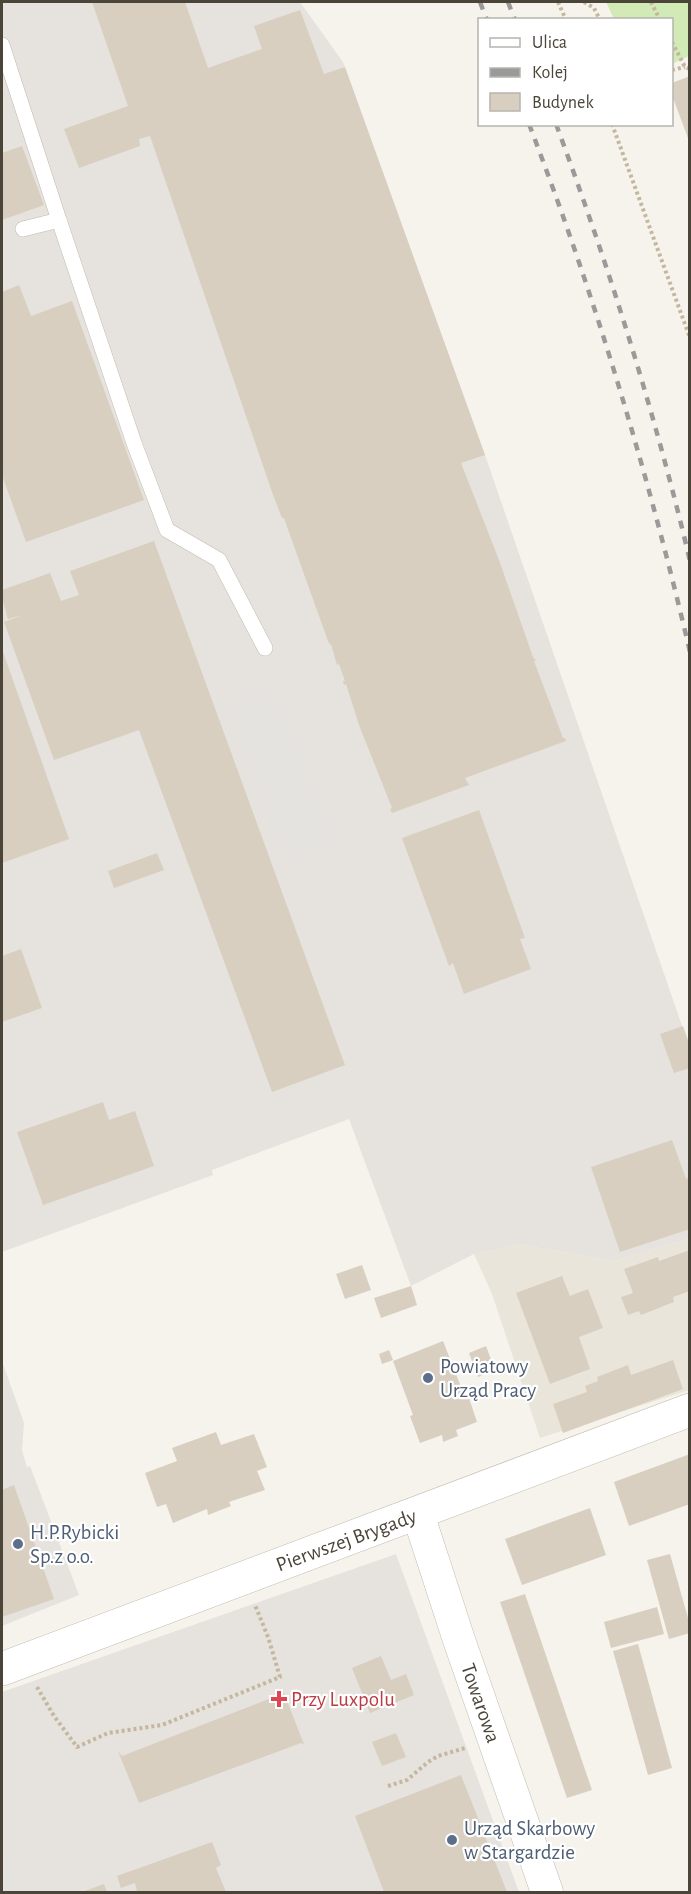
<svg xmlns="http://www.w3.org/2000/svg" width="691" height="1894" font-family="'Alegreya Sans',sans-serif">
<rect width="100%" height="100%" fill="#f6f3ec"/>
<path fill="#eae5da" d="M689,1238v152l-149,48 -48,-144 -18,-40 43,-10 98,17z"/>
<g fill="#e6e2dd">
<path d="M2,2h298l43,60 142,393 204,591v192l-74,23 -98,-17 -43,10 -63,32 -62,-167 -137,51 1,5 -211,77z"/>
<path d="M2,1361l22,62 -2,27 5,17 3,-1 49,129 -77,31z"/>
<path d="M396,1554l123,338h-517v-200z"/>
</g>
<path fill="#d2eab5" d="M606,2h83v54l-17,8v-44l-58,-1z"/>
<g fill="#e5e3e0">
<path d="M274,689l63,156 -51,17 -61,-157z"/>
<path d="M2,1845h2l19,47h-21z"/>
</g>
<g fill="#d8cfc1">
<path d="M92,2h93l23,66 54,-19 -8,-23 46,-16 24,64 21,-7 140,388 -24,8 38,97 34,97 3,3 -2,1 29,77h2l1,3 -101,37 4,7 -77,28 -2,-4 2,-1 -33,-83 -13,-41 -2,1 -1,-4h2l-6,-17 -2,1 -6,-21 -1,1 -2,-4 -42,-117 -2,-6h-2l-10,-26 -122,-356 -11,3 1,7 -61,22 -15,-39 64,-23z"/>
<path d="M690,76v65h-1l-17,-46v-12z"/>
<path d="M22,146l22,59 -42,15v-67z"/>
<path d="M19,285l12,31 41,-15 72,199 -118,42 -24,-67v-183z"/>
<path d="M154,541l191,524 -73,27 -133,-362 -85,30 -50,-138 19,-7 -15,4 -6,-21v-8l48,-17 11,28 18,-6 -9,-24z"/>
<path d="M2,649l67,190 -67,24z"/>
<path d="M479,810l46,128 -5,1 11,30 -67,25 -11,-31 -4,3 -47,-128z"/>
<path d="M157,853l7,17 -50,18 -6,-17z"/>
<path d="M21,949l21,59 -40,14v-66z"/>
<path d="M683,1026l7,20v22l-16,5 -14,-39z"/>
<path d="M103,1102l6,18 26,-9 19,55 -111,39 -26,-73z"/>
<path d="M672,1140l14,39 4,-2v52l-70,23 -29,-85z"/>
<path d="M690,1250v41l-17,6 1,5 -33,13 -2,-4 -11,4 -7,-18 12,-4 -9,-24 34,-12 1,4z"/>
<path d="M362,1265l9,25 -26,9 -9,-25z"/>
<path d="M562,1276l8,20 18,-7 15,39 -24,9 11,32 -40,15 -34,-91z"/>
<path d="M411,1286l6,19 -36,13 -7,-20z"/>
<path d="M443,1341l22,56 3,-2 9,27 -21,8 2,6 -15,6 -1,-7 -22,8 -10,-27 3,-1 -20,-54z"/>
<path d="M486,1346l9,24 -17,7 -9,-24z"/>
<path d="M389,1350l4,10 -11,4 -3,-10z"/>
<path d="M673,1360l10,29 -120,44 -10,-29 34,-12 -2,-6 13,-5 -1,-4 31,-12 3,10z"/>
<path d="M216,1432l5,13 33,-11 13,33 -10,4 8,19 -36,12 2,4 -23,9 -1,-6 -34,14 -7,-19 -9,3 -12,-34 32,-12 -5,-13z"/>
<path d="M690,1454v50l-61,22 -15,-44z"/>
<path d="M14,1485l40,114 -52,18v-127z"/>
<path d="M590,1508l16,47 -84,30 -17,-46z"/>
<path d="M670,1554l20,71v8l-21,6 -22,-79z"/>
<path d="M525,1594l67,196 -25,8 -67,-196z"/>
<path d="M657,1607l7,27 -53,14 -7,-26z"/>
<path d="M638,1644l34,124 -24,7 -35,-124z"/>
<path d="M381,1656l10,24 15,-6 8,21 -44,18 -18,-45z"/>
<path d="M283,1691l21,53 -3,-1 -162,60 -21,-52 4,5 160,-62z"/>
<path d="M396,1733l10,24 -24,9 -10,-24z"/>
<path d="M461,1775l46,117h-123l-29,-76z"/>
<path d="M212,1842l9,23 -5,3 10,24h-89l-2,-9 -14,5 -4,-12z"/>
<path d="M104,1884l3,8h-25z"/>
</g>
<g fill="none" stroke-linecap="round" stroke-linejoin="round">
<defs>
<g id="service">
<path d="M2,45l57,175"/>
<path d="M23,229l36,-9 75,223 33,87 52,30 46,88"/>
</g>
<path id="minor" d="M418,1514l41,126 88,252"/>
<path id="tertiary" d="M2,1669l688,-259"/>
</defs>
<use href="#service" stroke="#c2bbae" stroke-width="16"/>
<use href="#minor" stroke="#c2bbae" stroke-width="33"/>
<use href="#tertiary" stroke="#c2bbae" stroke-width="34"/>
<g stroke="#c4b79f" stroke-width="4" stroke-dasharray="3 3" stroke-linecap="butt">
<path d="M558,2l8,18"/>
<path d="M584,2l10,6 6,12"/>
<path d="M651,2l9,18"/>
<path d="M672,42l13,25 5,2"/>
<path d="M672,70l13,-3"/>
<path d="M612,124l78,214"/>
<path d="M37,1687l17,29 23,31 31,-14 54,-8 118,-48 -12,-40 -13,-32"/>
<path d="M388,1786l19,-6 21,-18 10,-6 27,-8"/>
</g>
<use href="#service" stroke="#fff" stroke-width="15"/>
<use href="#minor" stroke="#fff" stroke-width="32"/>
<use href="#tertiary" stroke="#fff" stroke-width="33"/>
<g stroke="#9a9a9a" stroke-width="4.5" stroke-dasharray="8 8" stroke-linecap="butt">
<path d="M480,2l7,18"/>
<path d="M508,2l7,18"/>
<path d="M529,124c66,172 119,349 161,528"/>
<path d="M556,124c53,143 99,289 134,437"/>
</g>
</g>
<g fill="#5c6f8a" stroke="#fff" stroke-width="2">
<circle cx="428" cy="1378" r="6"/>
<circle cx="18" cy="1544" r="6"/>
<circle cx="452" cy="1840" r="6"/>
</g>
<path fill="#e0444e" stroke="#fff" stroke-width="2" d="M276 1690h6v6h6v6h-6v6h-6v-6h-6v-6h6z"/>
<g text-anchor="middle" stroke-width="4.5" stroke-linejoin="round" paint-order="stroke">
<g font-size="21" fill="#4e5e75" stroke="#fff" text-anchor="start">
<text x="440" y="1373">Powiatowy<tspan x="440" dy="24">Urząd Pracy</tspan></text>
<text x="30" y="1539">H.P.Rybicki<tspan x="30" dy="24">Sp.z o.o.</tspan></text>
<text x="464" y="1835">Urząd Skarbowy<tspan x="464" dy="24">w Stargardzie</tspan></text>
</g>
<g font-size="21" fill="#4b4439" stroke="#fff">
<text transform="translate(346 1540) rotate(-20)" y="7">Pierwszej Brygady</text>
<text transform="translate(481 1703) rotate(71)" y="7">Towarowa</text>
</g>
<g font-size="21" fill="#be3a42" stroke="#fff" text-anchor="start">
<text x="291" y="1706">Przy Luxpolu</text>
</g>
</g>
<rect width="691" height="1894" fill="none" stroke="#4b4439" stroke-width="6"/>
<rect x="478" y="18" width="195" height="108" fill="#ffffff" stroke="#b7b4b0" stroke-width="1.5"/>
<rect x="490" y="38" width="30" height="9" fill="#ffffff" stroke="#b7b4b0" stroke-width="1.5"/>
<text x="532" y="48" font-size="18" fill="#4b4439">Ulica</text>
<rect x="490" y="68" width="30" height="9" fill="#9a9a9a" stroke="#b7b4b0" stroke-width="1.5"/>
<text x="532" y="78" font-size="18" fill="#4b4439">Kolej</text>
<rect x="490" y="93" width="30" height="18" fill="#d8cfc1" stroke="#b7b4b0" stroke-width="1.5"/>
<text x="532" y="108" font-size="18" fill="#4b4439">Budynek</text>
</svg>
